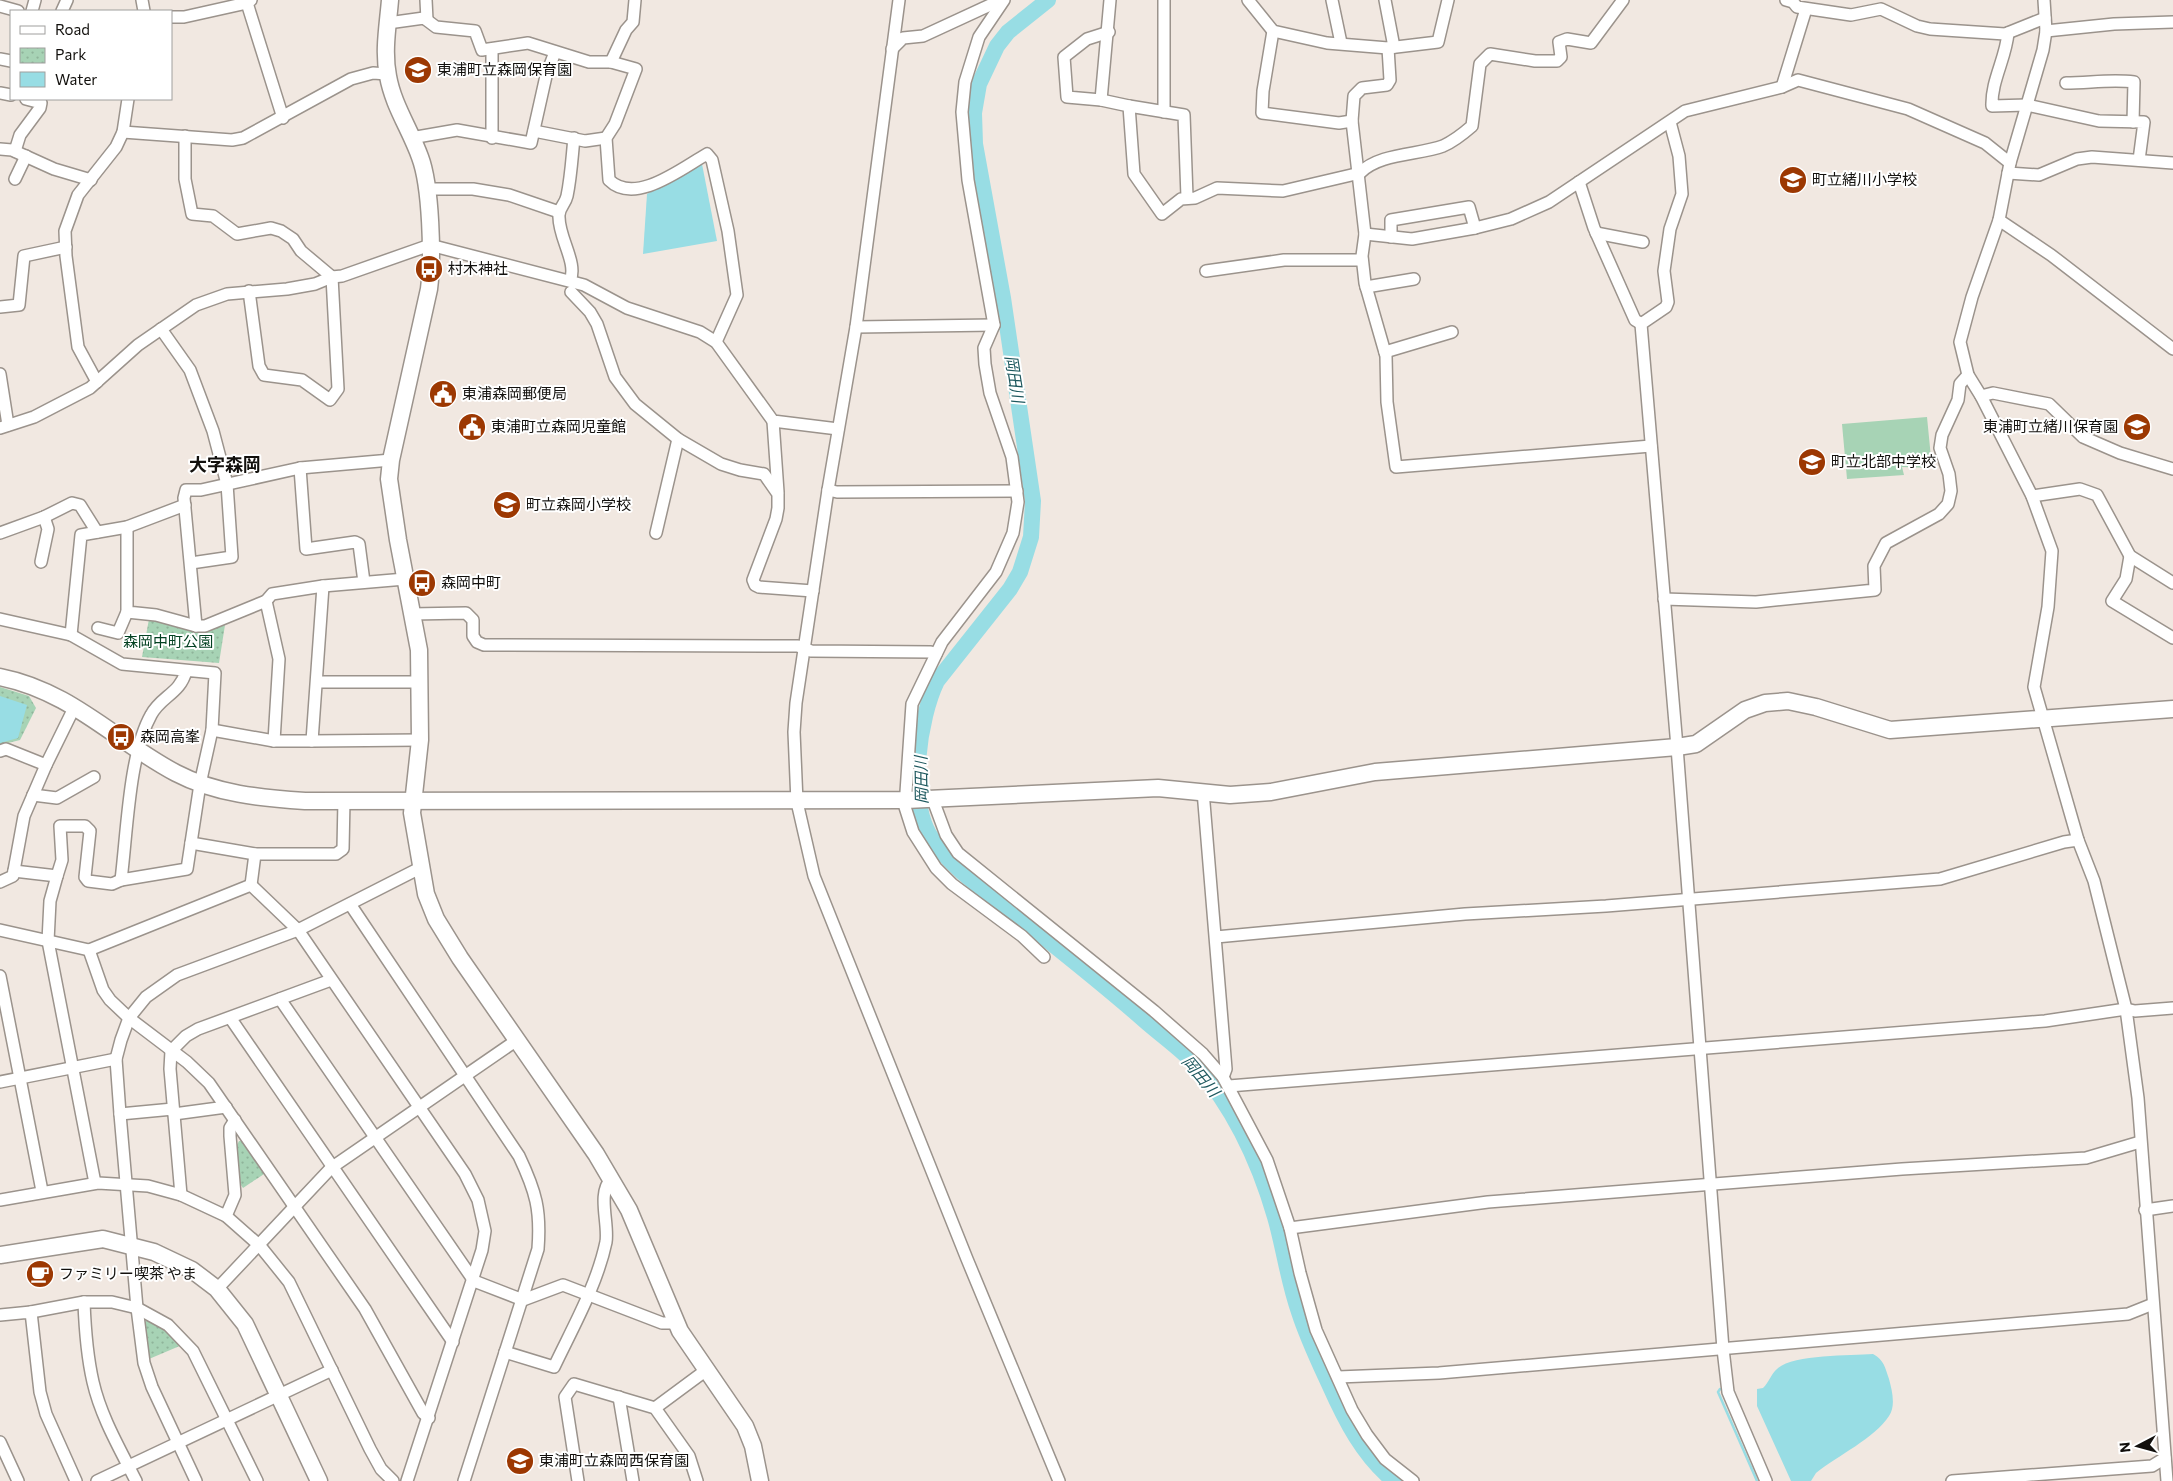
<svg xmlns="http://www.w3.org/2000/svg" width="2173" height="1481" font-family="Commissioner,'Noto Sans JP',sans-serif">
<defs>
<pattern id="park-dots" width="8" height="8" patternUnits="userSpaceOnUse" patternTransform="scale(1.25)"><rect width="8" height="8" fill="#a7d3b5"/><path d="M2 2h.1M6 6h.1" fill="none" stroke="#8fb49a" stroke-width="1.8" stroke-linecap="round"/></pattern>
</defs>
<rect width="100%" height="100%" fill="#f1e8e1"/>
<path fill="#a7d3b5" d="M1927,417l5,51 -30,-1 2,8 -57,4 -5,-55z"/>
<g fill="url(#park-dots)">
<path d="M149,619l53,13 23,-7 -6,38 -77,-6z"/>
<path d="M0,687l29,9 7,12 -16,32 -20,5z"/>
<path d="M239,1141h5l20,28v5l-21,14c-8,-10 -11,-36 -4,-47z"/>
<path d="M149,1320l15,7 18,18 -33,14 -5,-37z"/>
</g>
<g fill="#98dde4">
<path d="M702,164l15,77 -74,13 4,-60z"/>
<path d="M0,696l27,9 -9,33 -18,5z"/>
<path d="M1873,1354c11,6 12,13 16,25 3,11 7,27 0,37 -14,22 -52,40 -73,57l-5,8h-20l-34,-75v-17l6,-1c6,-6 8,-14 14,-19 15,-15 73,-13 96,-15z"/>
</g>
<g fill="none" stroke-linecap="round" stroke-linejoin="round">
<path stroke="#98dde4" stroke-width="2.5" d="M1720,1389l-2,3 39,89"/>
<path stroke="#98dde4" stroke-width="16" d="M1048,0l-40,32 -11,14 -18,38 -5,29 1,31 28,154 30,203 -2,36 -11,35 -10,17 -73,92c-18,37 -29,116 -8,153 19,32 53,54 82,77 45,36 90,71 133,109 17,15 37,29 52,45 38,43 63,97 79,152 9,31 13,64 24,95 8,25 19,48 30,72 16,36 34,72 65,97"/>
<defs>
<g id="street">
<path d="M142,0l2,11"/>
<path d="M426,0l1,20"/>
<path d="M899,0l-43,327 -28,163 -32,213 -2,29 3,70 17,74 153,383 92,222"/>
<path d="M1004,0l-25,37 -14,45 -3,30 6,68 26,145 -10,23 1,16 5,29 22,64 6,45 -5,31 -17,39 -54,70 -30,62 -7,103 8,25 23,36 16,16 70,52 22,21"/>
<path d="M1248,0l25,31 54,12 61,5 50,-6 10,-42"/>
<path d="M1332,0l9,43"/>
<path d="M1385,0l9,47"/>
<path d="M1786,0l7,2 4,5 54,8 30,-6 36,17 13,3 75,5 40,-16"/>
<path d="M2044,0l2,31 -3,19 -33,113 -11,57 -27,77 -12,45 8,33 13,21 51,100 20,55 -4,56 -14,80 44,153 16,41 32,128 12,89 29,383"/>
<path d="M247,3l36,115"/>
<path d="M0,6l18,5"/>
<path d="M32,11l3,-11"/>
<path d="M62,11l5,-11"/>
<path d="M171,17h13l63,-14 4,-3"/>
<path d="M388,23l36,-5 12,9 39,4 7,19 46,-7 61,19h22l25,7 -21,55 -9,14 3,42c26,26 73,-12 98,-26l5,6 16,71 9,64 -21,47"/>
<path d="M1273,31l-10,60 -1,22 77,10 13,-2"/>
<path d="M2046,31l68,-7 59,-2"/>
<path d="M1109,32l-22,7 -23,18 3,40 34,3 28,6 5,68 28,40 19,-15 14,-1 22,-10 66,3 77,-18c19,-20 59,-18 83,-27 11,-5 21,-13 29,-20l8,-62 10,-10 45,7h22l4,-4 -2,-15 8,-3 24,4 32,-43"/>
<path d="M2008,33c-2,25 -17,48 -16,73l35,-1 72,16 45,1 -5,38"/>
<path d="M1388,48l2,32 -3,5 -25,3 -8,8 -2,25 13,113 -3,22 3,27 21,73 1,46 9,65 255,-21"/>
<path d="M492,49v89"/>
<path d="M892,49l11,-11 20,-2 78,-36"/>
<path d="M0,59l11,2"/>
<path d="M611,62l15,-32 7,-8 2,-22"/>
<path d="M2066,83c23,0 45,-4 68,-1l-1,40"/>
<path d="M1782,87l24,-78"/>
<path d="M0,93l11,2"/>
<path d="M1101,100l9,-100"/>
<path d="M1129,106l55,9 3,82"/>
<path d="M1164,112v-112"/>
<path d="M1670,122l9,34 3,38 -12,35 -6,42 4,31 -2,5 -25,17 36,423 46,602 5,43 38,89"/>
<path d="M534,131l51,10 21,-3"/>
<path d="M123,132l109,8 11,-2 108,-59 22,-6 14,1"/>
<path d="M185,136v43l7,35 21,2 24,18 34,-6 10,3 12,8 8,12 31,26 6,112 -8,11 -28,-20 -38,-5 -5,-9 -10,-75"/>
<path d="M411,138l46,-8 74,13 15,-67 9,-24"/>
<path d="M0,149l12,1 42,19 37,11"/>
<path d="M15,151l5,-16 20,-27 1,-5 -15,-4"/>
<path d="M2008,173l31,2 38,-16 15,-2 81,6"/>
<path d="M15,179l11,-23"/>
<path d="M1579,182l15,46 41,92 5,3"/>
<path d="M427,189h46l36,6 50,17"/>
<path d="M1999,220l52,35 122,94"/>
<path d="M1596,233l47,9"/>
<path d="M1365,234l47,5 63,-11 36,-9 38,-17 136,-91 97,-24 16,-7 110,29 77,34 25,20"/>
<path d="M1391,237v-17l78,-13 6,21"/>
<path d="M1206,271l78,-11h78"/>
<path d="M570,281c8,-18 -11,-42 -11,-64 -1,-9 6,-12 8,-21 4,-19 5,-39 7,-58"/>
<path d="M1366,287l48,-8"/>
<path d="M571,292l19,20 7,12 18,53 20,27 43,35 43,25 19,6 24,4 14,20v14l-2,11 -23,61 2,5 4,2 54,4"/>
<path d="M0,307l19,-2 5,-49 42,-9"/>
<path d="M856,327l138,-2"/>
<path d="M161,329l29,41 23,61 14,53 5,73 -41,6"/>
<path d="M1385,352l67,-20"/>
<path d="M0,374l8,51"/>
<path d="M97,382l-19,-35 -12,-91 -1,-25 13,-36 38,-48 7,-15 5,-33"/>
<path d="M1981,396l12,-3 56,11 34,33 37,16 53,16"/>
<path d="M773,421l5,71"/>
<path d="M0,428l34,-11 56,-29 48,-43 58,-40 31,-11 60,-5 28,-5 17,-7 10,-1 88,-31 154,40 43,23 73,24 16,10 57,79 65,8"/>
<path d="M300,468l6,81 49,-7 4,2 5,38"/>
<path d="M828,490l9,2 180,-1"/>
<path d="M2032,496l48,-7 17,6 33,61 43,27"/>
<path d="M127,527v85l29,3 40,11h9l61,-25 6,-7 51,-8 82,-7"/>
<path d="M0,533l44,-16 28,-14 8,2 17,27"/>
<path d="M656,533l22,-94"/>
<path d="M2130,556l-4,23 -14,22 61,37"/>
<path d="M41,562l7,-33 -4,-12"/>
<path d="M1664,599l92,3 119,-12 -1,-24 12,-23 53,-29 9,-10 3,-13 -2,-17 -9,-26 2,-13 16,-35 2,-16 8,-9"/>
<path d="M266,601l13,58 -5,82"/>
<path d="M412,614l54,-1 7,7v16l4,6 7,3 314,1 13,5 120,1 5,2"/>
<path d="M0,619l71,16 51,29 93,9 -3,57 -12,54 -13,85 -66,11c6,-47 8,-126 30,-165 10,-19 29,-21 35,-44"/>
<path d="M196,626l-12,-128 2,-8h15l99,-22 91,-8"/>
<path d="M98,628l20,5 9,-21"/>
<path d="M71,635l10,-100 46,-8 58,-22"/>
<path d="M317,682h104"/>
<path d="M212,730l62,11h38l11,-155"/>
<path d="M312,741l108,-1"/>
<path d="M0,751l6,-2 40,16 29,-59"/>
<path d="M1203,791l23,278 -3,8"/>
<path d="M33,795l24,3 37,-21"/>
<path d="M933,800l13,35 12,18 196,158 49,43 20,23 44,83 23,68 10,45 16,57 36,80 15,25 18,24 28,22"/>
<path d="M191,843l64,11h81l7,-5 1,-49"/>
<path d="M14,871l43,5 5,-16 -2,-34h25l5,5 -5,46 3,4 24,3 9,-4"/>
<path d="M57,876l-7,25 -2,40 47,242"/>
<path d="M0,882l13,-6 11,-60 22,-51"/>
<path d="M251,885l47,45 167,244 13,26 7,31 -3,19 -75,231"/>
<path d="M251,885l4,-31"/>
<path d="M350,904l169,252c17,36 22,54 19,93l-74,232"/>
<path d="M0,930l89,20 162,-65"/>
<path d="M1216,937l249,-23 141,-8 334,-27 124,-37 14,-2"/>
<path d="M89,950l14,40 7,10 19,18 58,44 22,21 156,226 58,104 6,5"/>
<path d="M0,976l42,215"/>
<path d="M280,999l194,282 49,19 40,-15 99,38h13"/>
<path d="M231,1019l222,323"/>
<path d="M0,1082l116,-23"/>
<path d="M1229,1086l816,-65 81,-12 9,2 38,-3"/>
<path d="M120,1114l53,-5"/>
<path d="M174,1114l52,-7"/>
<path d="M181,1195l45,21 34,30 29,36 81,167 11,20 12,12"/>
<path d="M0,1200l98,-17 50,3 33,9 -11,-126 1,-18 15,-15 12,-7 133,-49"/>
<path d="M2145,1210l28,-4"/>
<path d="M226,1216l9,-21 -5,-59v-8l5,-8"/>
<path d="M1290,1228l198,-26 414,-33 184,-11 54,-16"/>
<path d="M217,1289l114,-121 186,-128"/>
<path d="M84,1302c1,27 3,54 9,80 8,35 27,67 43,99"/>
<path d="M31,1312l53,-10h28l25,6 31,17 25,26 64,130"/>
<path d="M0,1315l31,-3 9,80 6,22 30,67"/>
<path d="M505,1352l49,15c19,-40 43,-82 52,-125 3,-19 -9,-48 5,-63"/>
<path d="M1338,1377l101,-4 689,-59 25,-10"/>
<path d="M619,1397l14,84"/>
<path d="M655,1408l50,-37"/>
<path d="M0,1442l18,39"/>
<path d="M97,1481l235,-111"/>
<path d="M196,1481l-44,-94 -8,-24 -7,-55 -17,-194 -4,-55 5,-19 8,-22 17,-21 31,-22 121,-45 122,-62"/>
<path d="M578,1481l-13,-84 9,-13 81,24 34,48 8,25"/>
<path d="M1952,1481l200,-15 13,-8"/>
</g>
<g id="secondary">
<path d="M390,0c-2,25 -7,51 -2,76 5,29 22,53 32,81 11,29 13,101 9,132l-38,171 -2,19 9,61 21,110 1,90 -8,73 14,81 10,25 24,39 136,196 33,56 51,121 65,95 8,20 7,35"/>
<path d="M0,677c71,14 115,64 176,96 40,21 85,25 129,28l601,-1 252,-12 72,7 41,-3 104,-20 302,-25 19,-3 49,-34 20,-7 23,-2 28,6 74,23 283,-21"/>
<path d="M0,1255l103,-16 51,13 38,18 25,19 28,35 74,157"/>
</g>
</defs>
<use href="#street" stroke="#9b938c" stroke-width="14"/>
<use href="#secondary" stroke="#9b938c" stroke-width="19"/>
<use href="#street" stroke="#fff" stroke-width="11"/>
<use href="#secondary" stroke="#fff" stroke-width="16"/>
</g>
<defs>
<symbol id="school-disc" viewBox="-11 -11 22 22"><circle r="9.5" fill="#9c3802" stroke="#fff"/><path d="M0-5L7-2L0 1L-7-2ZM-4 1L0 2.5L4 1V4Q0 6-4 4Z" fill="#fff"/></symbol>
<symbol id="bus-disc" viewBox="-11 -11 22 22"><circle r="9.5" fill="#9c3802" stroke="#fff"/><path d="M-5-6H5V4H4V6H2V4H-2V6H-4V4H-5ZM-3.5-4V0h7V-4ZM-3.5 1.2v1.5H-2V1.2ZM2 1.2v1.5H3.5V1.2Z" fill="#fff"/></symbol>
<symbol id="civic-disc" viewBox="-11 -11 22 22"><circle r="9.5" fill="#9c3802" stroke="#fff"/><path d="M-.6-6.5H3V-4.5H.6V-3L4-1V1h2V6H-6V1h2V-1L-.6-3ZM-1.2 2.5V6h2.4V2.5Z" fill="#fff"/></symbol>
<symbol id="cafe-disc" viewBox="-11 -11 22 22"><circle r="9.5" fill="#9c3802" stroke="#fff"/><path d="M-5.5-4.5H6V0H3Q3 3.5 0 3.5H-2.5Q-5.5 3.5-5.5 0ZM3-3.2v2h1.7v-2ZM-6 4.5H4V6H-6Z" fill="#fff"/></symbol>
</defs>
<g fill-rule="evenodd">
<use href="#school-disc" x="402" y="54" width="32" height="32"/>
<use href="#school-disc" x="1777" y="164" width="32" height="32"/>
<use href="#bus-disc" x="413" y="253" width="32" height="32"/>
<use href="#civic-disc" x="427" y="378" width="32" height="32"/>
<use href="#civic-disc" x="456" y="411" width="32" height="32"/>
<use href="#school-disc" x="2121" y="411" width="32" height="32"/>
<use href="#school-disc" x="1796" y="446" width="32" height="32"/>
<use href="#school-disc" x="491" y="489" width="32" height="32"/>
<use href="#bus-disc" x="406" y="567" width="32" height="32"/>
<use href="#bus-disc" x="105" y="721" width="32" height="32"/>
<use href="#cafe-disc" x="24" y="1258" width="32" height="32"/>
<use href="#school-disc" x="504" y="1445" width="32" height="32"/>
</g>
<g text-anchor="middle" stroke-width="4" stroke-linejoin="round" paint-order="stroke">
<g font-size="15" fill="#12100d" stroke="#fff" text-anchor="start">
<text x="437" y="75">東浦町立森岡保育園</text>
<text x="1812" y="185">町立緒川小学校</text>
<text x="448" y="274">村木神社</text>
<text x="462" y="399">東浦森岡郵便局</text>
<text x="491" y="432">東浦町立森岡児童館</text>
<text x="2118" y="432" text-anchor="end">東浦町立緒川保育園</text>
<text x="1831" y="467">町立北部中学校</text>
<text x="526" y="510">町立森岡小学校</text>
<text x="441" y="588">森岡中町</text>
<text x="140" y="742">森岡高峯</text>
<text x="59" y="1279">ファミリー喫茶 やま</text>
<text x="539" y="1466">東浦町立森岡西保育園</text>
</g>
<g font-size="15" fill="#034122" stroke="#fff">
<text x="168" y="647">森岡中町公園</text>
</g>
<g font-size="16" font-style="italic" fill="#1d585e" stroke="#fff">
<text transform="translate(1015 379) rotate(81)" y="6">岡田川</text>
<text transform="translate(921 780) rotate(-91)" y="6">岡田川</text>
<text transform="translate(1201 1076) rotate(50)" y="6">岡田川</text>
</g>
<g font-size="18" font-weight="bold" fill="#12100d" stroke="#fff">
<text x="225" y="471">大字森岡</text>
</g>
</g>
<rect x="10" y="10" width="162" height="90" fill="#ffffff" stroke="#a09f9e"/>
<rect x="20" y="26" width="25" height="8" fill="#ffffff" stroke="#a09f9e"/>
<text x="55" y="35" font-size="15" fill="#12100d">Road</text>
<rect x="20" y="48" width="25" height="15" fill="url(#park-dots)" stroke="#a09f9e"/>
<text x="55" y="60" font-size="15" fill="#12100d">Park</text>
<rect x="20" y="72" width="25" height="15" fill="#98dde4" stroke="#a09f9e"/>
<text x="55" y="85" font-size="15" fill="#12100d">Water</text>
<g transform="translate(2138 1446) rotate(264)" stroke="#ffffff" stroke-width="4" paint-order="stroke">
<path d="M0-4L9 19L0 12L-9 19Z" fill="#12100d"/>
<text y="-8" font-size="14" font-weight="bold" text-anchor="middle" fill="#12100d">N</text>
</g>
</svg>
